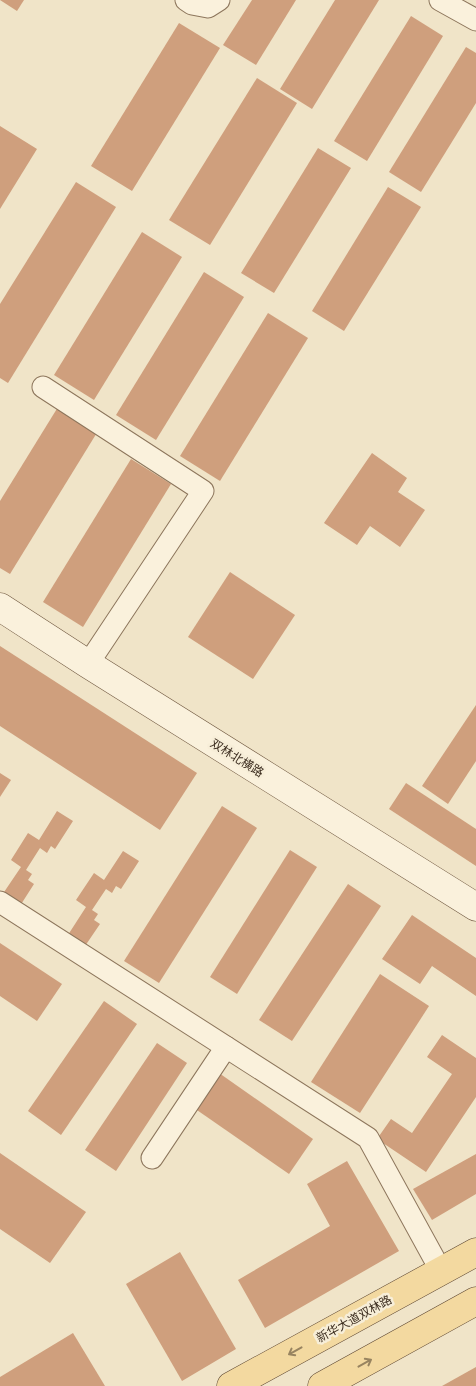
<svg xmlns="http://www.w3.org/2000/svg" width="476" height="1386" font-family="'PT Serif','Noto Sans SC',serif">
<rect width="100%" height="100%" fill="#f0e4c8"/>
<g fill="#cf9f7d">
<path d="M0,0h24l-7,11z"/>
<path d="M252,0h44l-40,65 -33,-20z"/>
<path d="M335,0h44l-67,109 -32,-20z"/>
<path d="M411,16l32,20 -76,125 -33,-20z"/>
<path d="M179,23l41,25 -88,143 -41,-25z"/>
<path d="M466,47l10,6v50l-55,89 -32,-20z"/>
<path d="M257,78l40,25 -87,142 -41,-25z"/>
<path d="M0,126l37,23 -37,60z"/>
<path d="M318,148l33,20 -77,125 -33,-20z"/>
<path d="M76,182l40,25 -108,176 -8,-5v-74z"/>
<path d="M388,187l33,20 -77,124 -32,-20z"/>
<path d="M142,232l40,25 -88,143 -40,-25z"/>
<path d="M204,272l40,25 -88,143 -40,-25z"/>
<path d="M268,313l40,25 -88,143 -40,-25z"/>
<path d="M58,407l40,24 -88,143 -10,-6v-67z"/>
<path d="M372,453l35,25 -9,14 27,18 -25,37 -30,-21 -13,19 -33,-22z"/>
<path d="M131,459l40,25 -88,143 -40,-25z"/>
<path d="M230,572l65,43 -42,64 -65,-42z"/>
<path d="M0,646l197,127 -37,57 -160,-104z"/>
<path d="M476,705v56l-28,43 -26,-18z"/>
<path d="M0,773l11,7 -11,17z"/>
<path d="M406,783l70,46v37l-87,-57z"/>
<path d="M222,806l35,22 -98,155 -35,-22z"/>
<path d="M57,811l16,10 -18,28 -4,-3 -4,7 -7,-5 -14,22 6,4 -4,6 6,4 -16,25 -18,-11 21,-31 -10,-7 17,-27 11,7z"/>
<path d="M290,850l27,17 -80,127 -27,-17z"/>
<path d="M123,851l16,10 -18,28 -5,-3 -4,7 -6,-4 -14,21 6,4 -4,6 6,4 -17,25 -17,-11 20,-31 -10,-7 18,-27 10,7z"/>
<path d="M348,884l33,22 -89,135 -33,-21z"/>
<path d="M412,915l64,43v38l-44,-30 -12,18 -38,-25z"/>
<path d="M0,943l62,41 -25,37 -37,-25z"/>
<path d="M380,974l49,32 -69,107 -49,-31z"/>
<path d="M104,1001l33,23 -76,111 -33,-24z"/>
<path d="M442,1035l34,23v39l-50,75 -49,-33 14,-20 21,14 40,-59 -25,-17z"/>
<path d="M157,1043l30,20 -71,108 -31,-21z"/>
<path d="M219,1073l94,66 -24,35 -95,-66z"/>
<path d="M0,1153l86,59 -36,51 -50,-34z"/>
<path d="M476,1154v40l-44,26 -19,-31z"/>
<path d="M347,1161l52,90 -134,77 -27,-48 92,-54 -23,-42z"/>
<path d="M180,1252l56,97 -54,32 -56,-97z"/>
<path d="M73,1333l32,53h-105v-9z"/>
<path d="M476,1367v19h-34z"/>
</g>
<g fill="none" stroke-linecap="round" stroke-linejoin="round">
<defs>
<g id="street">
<path d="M186,0l6,4 16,3 11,-7"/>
<path d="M440,0l36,20"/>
<path d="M43,387l160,104 -115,173"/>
<path d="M0,902l368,236 73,133"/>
<path d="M152,1158l74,-111"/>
</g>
<path id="secondary" d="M0,607l88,57 388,243"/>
<g id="primary">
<path d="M231,1386l245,-134"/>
<path d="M322,1386l154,-85"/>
</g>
</defs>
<use href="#street" stroke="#8d765c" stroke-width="23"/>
<use href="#secondary" stroke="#6f573f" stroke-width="29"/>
<use href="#primary" stroke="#5b4430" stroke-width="29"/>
<use href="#street" stroke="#faf1dc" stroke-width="21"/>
<use href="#secondary" stroke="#faf1dc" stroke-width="28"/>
<use href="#primary" stroke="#f3d9a0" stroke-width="28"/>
</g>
<defs><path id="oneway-shaft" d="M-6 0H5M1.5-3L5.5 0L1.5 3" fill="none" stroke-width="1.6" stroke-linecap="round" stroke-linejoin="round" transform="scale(1.25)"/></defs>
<g stroke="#988460">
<use href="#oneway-shaft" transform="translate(295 1351) rotate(151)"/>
<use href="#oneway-shaft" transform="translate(365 1363) rotate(-29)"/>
</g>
<g text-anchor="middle" stroke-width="5" stroke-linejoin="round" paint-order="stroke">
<g font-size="12" fill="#3d2e20" stroke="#f7eed8">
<text transform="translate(237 758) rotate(32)" y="4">双林北横路</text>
<text transform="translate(354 1319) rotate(-29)" y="4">新华大道双林路</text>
</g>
</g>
</svg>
